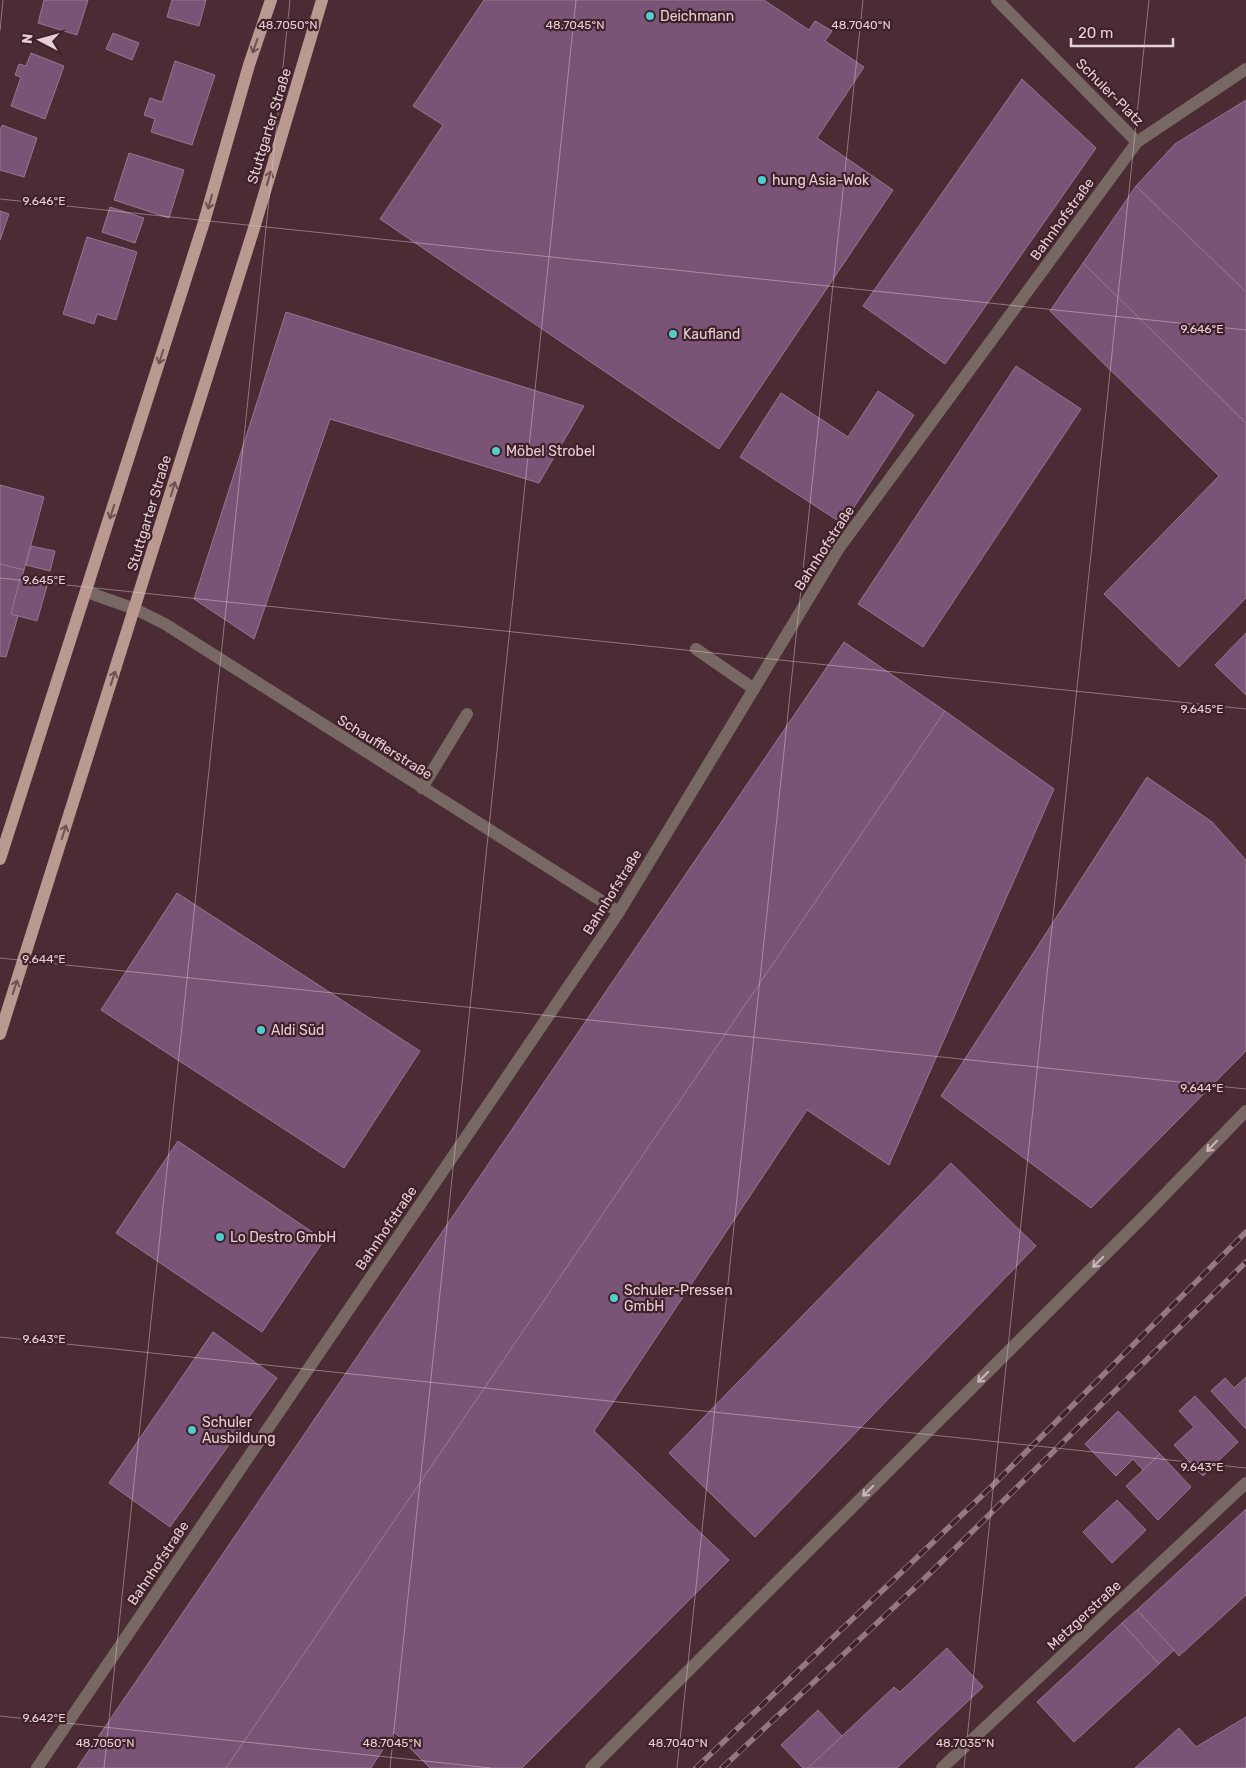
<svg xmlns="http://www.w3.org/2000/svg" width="1246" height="1768" font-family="Rubik,sans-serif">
<rect width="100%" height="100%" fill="#4b2b34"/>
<g fill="#7a5477" stroke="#937890">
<path d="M44,0h44l-11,35 -39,-12z"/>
<path d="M172,0h34l-7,26 -32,-9z"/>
<path d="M484,0h280l45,30 6,-9 17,10 -7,10 39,26 -47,71 76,52 -174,259 -339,-230 63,-94 -30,-19z"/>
<path d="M113,33l26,10 -7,17 -26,-11z"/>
<path d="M31,53l33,13 -19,53 -34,-13 10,-29 -6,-2 4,-11 7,2z"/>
<path d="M175,61l40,14 -23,70 -41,-13 4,-13 -11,-4 6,-17 12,4z"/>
<path d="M1022,79l74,69 -151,216 -82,-58z"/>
<path d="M1246,100v192l-110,-106 39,-42z"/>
<path d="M2,125l35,13 -13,39 -24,-7v-38z"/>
<path d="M129,153l55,17 -15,48 -55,-18z"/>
<path d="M1136,186l110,106v131l-163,-160z"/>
<path d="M110,207l34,11 -9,25 -33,-11z"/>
<path d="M0,211l9,3 -9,26z"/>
<path d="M87,237l50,15 -21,68 -19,-6 -3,10 -31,-10z"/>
<path d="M1083,263l163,160v175l-67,69 -75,-73 115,-118 -169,-165z"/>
<path d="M286,312l298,94 -45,77 -209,-64 -76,220 -60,-40z"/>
<path d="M1016,366l65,43 -158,238 -65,-43z"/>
<path d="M878,391l36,24 -71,109 -103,-67 41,-64 67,44z"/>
<path d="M0,485l44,12 -20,73 -24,-6z"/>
<path d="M31,546l24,5 -5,20 -24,-6z"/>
<path d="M0,564l24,6 -13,44 7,2 -12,41 -6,-1z"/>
<path d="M20,579l27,7 -10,35 -26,-7z"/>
<path d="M1246,633v62l-31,-30z"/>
<path d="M844,642l101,69 -719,1057h-149z"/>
<path d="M945,711l109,78 -165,376 -82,-55 -213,321 135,129 -207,208h-92l-36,-36 -23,36h-145z"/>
<path d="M1147,777l65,45 34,38v191l-155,157 -150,-112z"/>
<path d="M177,893l243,158 -76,117 -243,-158z"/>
<path d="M178,1141l146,99 -62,92 -146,-99z"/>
<path d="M951,1163l85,83 -281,291 -86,-84z"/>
<path d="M213,1332l64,46 -107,149 -61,-44z"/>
<path d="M1246,1377v52l-35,-38 14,-13 9,10z"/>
<path d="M1195,1396l43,46 -35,34 -29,-31 20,-18 -15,-16z"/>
<path d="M1118,1411l42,43 -17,16 -10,-11 -17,17 -31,-32z"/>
<path d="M1160,1454l31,33 -33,33 -32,-34z"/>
<path d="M1117,1500l29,30 -34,33 -29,-31z"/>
<path d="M1246,1509v86l-67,61 -42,-46z"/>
<path d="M1137,1610l37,40 -15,14 -37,-41z"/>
<path d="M1122,1623l37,41 -85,78 -37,-40z"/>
<path d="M947,1648l36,39 -86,81h-89l86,-81 6,5z"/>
<path d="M818,1710l24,26 -34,32h-5l-22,-23z"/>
<path d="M1246,1717v51h-111l44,-40 17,19z"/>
</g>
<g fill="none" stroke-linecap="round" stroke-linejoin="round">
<g stroke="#786864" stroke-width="12">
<path d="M997,0l140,142"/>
<path d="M87,592l48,17 30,15 454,288"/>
<path d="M696,649l58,40"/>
<path d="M422,788l45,-74"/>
<path d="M37,1768l582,-856 220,-364 298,-406 109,-73"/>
<path d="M591,1768l554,-553 101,-104"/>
<path d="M942,1768l304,-285"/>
</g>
<g stroke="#b99990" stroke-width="12">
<path d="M0,859l204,-637 45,-157 22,-65"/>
<path d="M0,1034l255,-809 67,-225"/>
</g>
<defs>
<g id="rail">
<path d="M696,1768l295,-281 255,-255"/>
<path d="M722,1768l200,-187 324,-319"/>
</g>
</defs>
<use href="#rail" stroke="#947980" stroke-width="5.5"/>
<use href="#rail" stroke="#40212a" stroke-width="4" stroke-dasharray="11" stroke-linecap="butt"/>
</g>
<defs><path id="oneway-shaft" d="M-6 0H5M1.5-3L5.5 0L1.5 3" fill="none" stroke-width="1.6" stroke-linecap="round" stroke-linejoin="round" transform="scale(1.25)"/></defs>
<g stroke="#705153">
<use href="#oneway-shaft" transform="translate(255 46) rotate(109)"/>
<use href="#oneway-shaft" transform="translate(269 178) rotate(-73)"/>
<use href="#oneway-shaft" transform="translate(210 202) rotate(106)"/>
<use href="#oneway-shaft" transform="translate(161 357) rotate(108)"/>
<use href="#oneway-shaft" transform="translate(173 489) rotate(-73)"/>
<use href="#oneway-shaft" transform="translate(112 512) rotate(108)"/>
<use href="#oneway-shaft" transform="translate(113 678) rotate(-72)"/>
<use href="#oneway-shaft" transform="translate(64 832) rotate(-72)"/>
<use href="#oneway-shaft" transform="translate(15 987) rotate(-72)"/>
</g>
<g stroke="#cab6b9">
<use href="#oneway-shaft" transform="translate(1212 1146) rotate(134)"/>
<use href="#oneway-shaft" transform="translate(1098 1262) rotate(135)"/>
<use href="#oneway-shaft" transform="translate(983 1377) rotate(135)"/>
<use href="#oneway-shaft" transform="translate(868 1491) rotate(135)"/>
</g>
<path fill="none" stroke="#e5d0d5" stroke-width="1" stroke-opacity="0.45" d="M0,31l3,-31M0,199l1246,131M0,578l1246,131M0,958l1246,131M0,1337l1246,131M0,1716l491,52M104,1768l186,-1768M390,1768l186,-1768M677,1768l186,-1768M964,1768l185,-1768"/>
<g fill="#52cdce" stroke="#40212a" stroke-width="2">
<circle cx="650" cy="16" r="5"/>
<circle cx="762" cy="180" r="5"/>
<circle cx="673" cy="334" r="5"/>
<circle cx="496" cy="451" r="5"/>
<circle cx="261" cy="1030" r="5"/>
<circle cx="220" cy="1237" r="5"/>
<circle cx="614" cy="1298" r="5"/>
<circle cx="192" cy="1430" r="5"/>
</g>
<g text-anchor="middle" stroke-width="4.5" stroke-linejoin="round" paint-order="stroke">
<g font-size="14" fill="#e5d0d5" stroke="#40212a" text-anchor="start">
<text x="660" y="21">Deichmann</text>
<text x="772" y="185">hung Asia-Wok</text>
<text x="683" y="339">Kaufland</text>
<text x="506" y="456">Möbel Strobel</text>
<text x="271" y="1035">Aldi Süd</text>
<text x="230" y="1242">Lo Destro GmbH</text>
<text x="624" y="1295">Schuler-Pressen<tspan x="624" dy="16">GmbH</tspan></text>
<text x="202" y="1427">Schuler<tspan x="202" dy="16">Ausbildung</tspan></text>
</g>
<g font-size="14" fill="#e5d0d5" stroke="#40212a">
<text transform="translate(1110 92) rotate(45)" y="5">Schuler-Platz</text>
<text transform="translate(269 126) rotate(-73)" y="5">Stuttgarter Straße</text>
<text transform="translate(1062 219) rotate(-54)" y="5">Bahnhofstraße</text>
<text transform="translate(149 513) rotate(-73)" y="5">Stuttgarter Straße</text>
<text transform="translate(824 548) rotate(-57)" y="5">Bahnhofstraße</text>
<text transform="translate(385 747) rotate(32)" y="5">Schaufflerstraße</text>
<text transform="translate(612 892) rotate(-58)" y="5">Bahnhofstraße</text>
<text transform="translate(386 1228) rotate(-56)" y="5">Bahnhofstraße</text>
<text transform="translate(158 1563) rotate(-56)" y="5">Bahnhofstraße</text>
<text transform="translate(1084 1615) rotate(-43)" y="5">Metzgerstraße</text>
</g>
</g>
<g font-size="12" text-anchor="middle" fill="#e5d0d5" stroke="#40212a" stroke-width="4.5" stroke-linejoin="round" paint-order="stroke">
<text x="288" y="29">48.7050°N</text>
<text x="575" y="29">48.7045°N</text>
<text x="861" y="29">48.7040°N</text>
<text x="44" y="205">9.646°E</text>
<text x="1202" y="333">9.646°E</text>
<text x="44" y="584">9.645°E</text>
<text x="1202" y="713">9.645°E</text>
<text x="44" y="963">9.644°E</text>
<text x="1202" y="1092">9.644°E</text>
<text x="44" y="1343">9.643°E</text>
<text x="1202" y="1471">9.643°E</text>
<text x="44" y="1722">9.642°E</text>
<text x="105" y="1747">48.7050°N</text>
<text x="392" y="1747">48.7045°N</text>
<text x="678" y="1747">48.7040°N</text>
<text x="965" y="1747">48.7035°N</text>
</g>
<g transform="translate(40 40) rotate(276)" stroke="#40212a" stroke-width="4" paint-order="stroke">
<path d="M0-4L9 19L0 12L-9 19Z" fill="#e5d0d5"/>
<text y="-8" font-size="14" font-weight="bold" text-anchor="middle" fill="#e5d0d5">N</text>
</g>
<path d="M1071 38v8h102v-8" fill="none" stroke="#e5d0d5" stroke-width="2.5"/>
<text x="1078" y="38" font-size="15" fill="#e5d0d5" stroke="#40212a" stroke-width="4" paint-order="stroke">20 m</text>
</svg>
